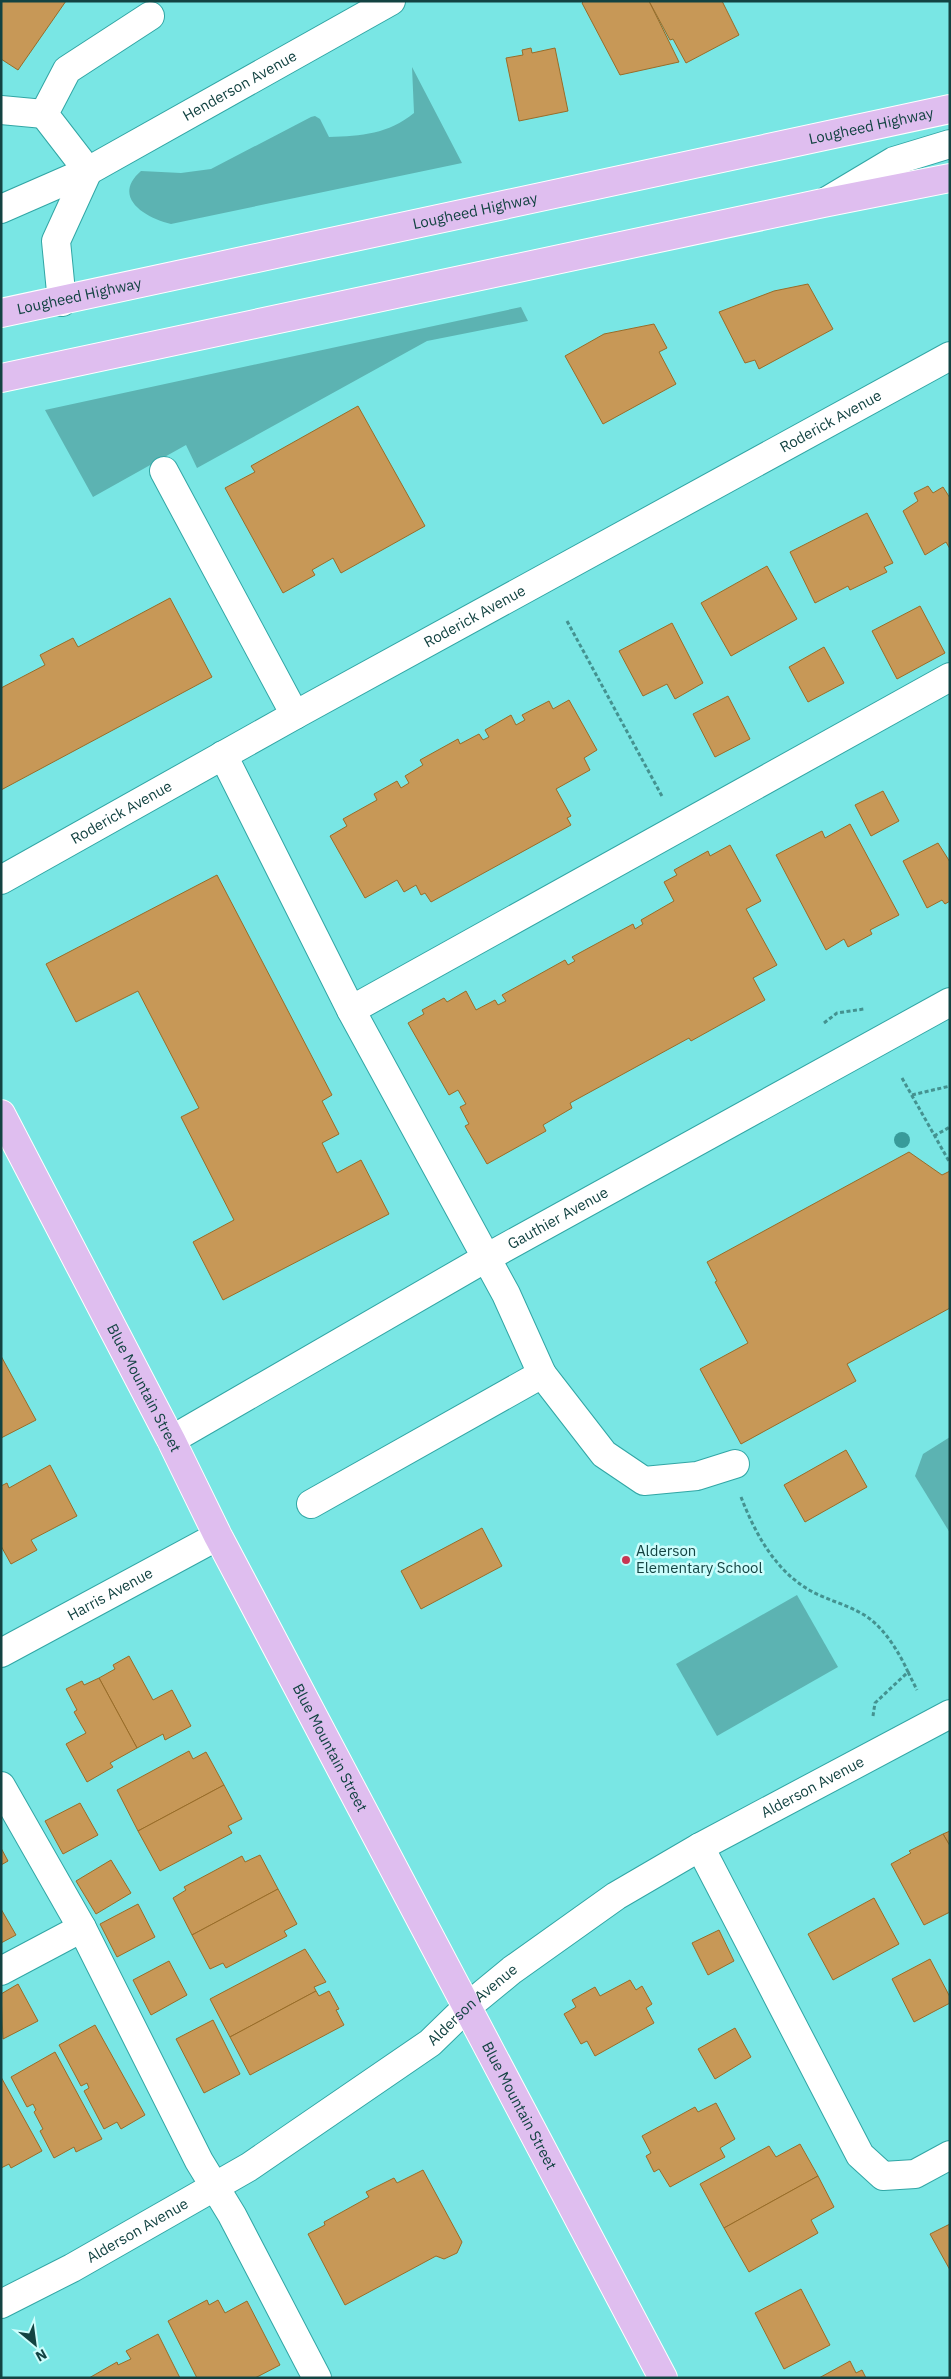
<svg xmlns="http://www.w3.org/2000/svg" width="951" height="2379" font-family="'IBM Plex Sans',sans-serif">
<rect width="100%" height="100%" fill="#79e6e4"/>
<g fill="#5cb3b2">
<path d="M412,67l50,96 -291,61c-26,-6 -60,-27 -30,-53l40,2 30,-4 100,-52 4,-1 5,3 9,18c33,-1 59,-3 85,-24z"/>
<path d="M521,307l7,14 -101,20 -230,127 -11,-23 -93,52 -48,-87z"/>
<path d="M950,1437v96l-35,-57 8,-22z"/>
<path d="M797,1595l41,72 -121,69 -41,-72z"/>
</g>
<g fill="#c79857" stroke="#996c28">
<path d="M1,1h65l-48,69 -17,-11z"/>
<path d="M584,1h65l30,61 -59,13 -38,-72z"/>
<path d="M649,1h73l17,34 -53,28 -13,-24 -3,1z"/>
<path d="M531,48l1,5 23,-5 13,63 -49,10 -13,-63 17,-3 -1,-5z"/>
<path d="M808,284l25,45 -74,40 -4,-9 -10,3 -26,-51 55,-21z"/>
<path d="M654,324l13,24 -8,4 17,32 -73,40 -38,-68 39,-22z"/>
<path d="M358,406l67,120 -84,47 -8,-15 -21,12 3,5 -32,18 -58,-105 30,-16 -4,-6z"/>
<path d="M928,486l5,7 10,-6 7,11v51l-4,-7 -21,13 -22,-44 15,-10 -4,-8z"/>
<path d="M867,513l26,50 -9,4 3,5 -37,18 -2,-4 -33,17 -25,-51z"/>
<path d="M767,566l30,53 -66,37 -30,-53z"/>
<path d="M170,598l42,79 -211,113v-102l44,-23 -5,-10 33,-17 5,9z"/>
<path d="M920,606l25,47 -48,26 -25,-48z"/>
<path d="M672,623l31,60 -28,16 -8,-15 -24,12 -24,-45z"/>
<path d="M824,647l20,36 -36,19 -19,-35z"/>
<path d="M728,696l22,43 -35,18 -22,-43z"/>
<path d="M569,700l28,50 -13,8 6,12 -34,19 15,27 -4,2 4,7 -140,77 -6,-9 -4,2 -5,-10 -12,7 -7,-12 -32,18 -35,-62 17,-10 -4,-7 34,-19 -3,-6 23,-13 4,7 8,-5 -4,-7 18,-11 -3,-5 38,-21 2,5 19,-10 4,6 6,-3 -4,-7 26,-15 5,10 9,-5 -3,-5 27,-14 4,8z"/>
<path d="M883,791l16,30 -28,15 -16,-31z"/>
<path d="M850,824l49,91 -29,15 2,4 -24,13 -4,-8 -18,11 -50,-95 46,-24 3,7z"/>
<path d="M938,843l12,19v39l-5,3 -3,-4 -15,8 -24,-47z"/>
<path d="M730,845l31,56 -15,8 31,56 -24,13 12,22 -74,41 -2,-3 -119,65 2,5 -29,17 3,6 -59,33 -22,-38 4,-2 -9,-17 6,-3 -8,-14 -9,5 -41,-72 16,-9 -2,-4 22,-12 3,4 19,-11 10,19 19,-10 3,5 8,-4 -4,-6 63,-35 3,5 7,-4 -3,-4 61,-33 2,5 8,-5 -2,-4 33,-19 -10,-19 13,-7 -3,-5 34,-19 2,5z"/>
<path d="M217,875l115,220 -10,6 17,33 -17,9 15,30 24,-13 28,54 -166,86 -30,-58 41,-22 -53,-103 18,-9 -61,-117 -62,31 -30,-58z"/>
<path d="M909,1152l33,23 8,-4v137l-103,56 9,17 -115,63 -41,-75 48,-26 -33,-61 2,-1 -10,-19z"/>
<path d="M1,1356l35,64 -35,18z"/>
<path d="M846,1450l21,37 -62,35 -21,-37z"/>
<path d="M50,1465l27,51 -46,24 6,10 -26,14 -10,-18v-60l6,-3 2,5z"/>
<path d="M482,1528l20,38 -81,43 -20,-38z"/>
<path d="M129,1656l24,44 19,-10 19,36 -26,14 -2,-6 -26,14 -38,-70 16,-9 -2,-4z"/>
<path d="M99,1678l38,70 -27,15 3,4 -26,15 -21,-38 20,-11 -12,-21 3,-2 -11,-21 16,-8 2,4z"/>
<path d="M189,1751l4,8 13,-7 18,33 -86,46 -21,-41z"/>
<path d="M224,1785l18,34 -14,7 4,7 -72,38 -22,-40z"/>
<path d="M80,1803l18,32 -35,19 -18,-33z"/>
<path d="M950,1831v15l-7,-12z"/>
<path d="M943,1834l7,12v66l-26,13 -33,-61 20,-11 -2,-2z"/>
<path d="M1,1848l7,13 -7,4z"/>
<path d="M260,1855l18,34 -86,46 -19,-37 13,-8 -2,-3 58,-31 3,6z"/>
<path d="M111,1860l20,33 -35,21 -20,-33z"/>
<path d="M278,1889l19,35 -13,7 3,5 -61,32 -3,-5 -13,6 -18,-34z"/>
<path d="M874,1898l25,46 -66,36 -25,-46z"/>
<path d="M138,1904l17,33 -38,20 -17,-33z"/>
<path d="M1,1909l15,26 -15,8z"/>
<path d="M719,1930l15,31 -26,14 -16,-32z"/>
<path d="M305,1949l21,33 -12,5 2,4 -86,46 -20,-38z"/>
<path d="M930,1959l20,38v6l-36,19 -22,-43z"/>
<path d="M169,1961l18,34 -36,20 -18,-35z"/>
<path d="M630,1980l6,10 6,-4 10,18 -6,4 8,15 -59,33 -8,-15 -6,3 -17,-30 12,-7 -4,-7 23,-13 5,9z"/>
<path d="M18,1984l20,37 -35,18 -2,-45z"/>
<path d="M316,1991l3,5 10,-5 10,18 -3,1 8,15 -94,50 -20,-38z"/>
<path d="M213,2020l27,54 -36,19 -28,-54z"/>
<path d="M95,2025l50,90 -24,14 -4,-7 -13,7 -20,-38 5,-3 -2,-5 -6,3 -22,-41z"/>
<path d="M735,2028l16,29 -36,22 -17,-30z"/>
<path d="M55,2052l47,87 -26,13 -2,-5 -20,11 -14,-27 3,-2 -9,-17 2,-2 -3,-6 -6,3 -16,-30z"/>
<path d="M1,2077l41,74 -31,17 -2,-4 -8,4z"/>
<path d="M716,2103l19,36 -15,9 5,9 -55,30 -11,-18 -5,3 -8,-16 5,-3 -9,-17 53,-29 3,5z"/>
<path d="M800,2144l18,32 -94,52 -24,-44 69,-38 7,11z"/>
<path d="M423,2170l39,72 -5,11 -13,6 -8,-3 -91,49 -37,-71 17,-9 -1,-3 45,-25 -3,-5 28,-14 3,5z"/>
<path d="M818,2176l16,31 -23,13 7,13 -69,39 -25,-44z"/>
<path d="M950,2224v46l-20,-36z"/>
<path d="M801,2289l29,56 -46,24 -29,-56z"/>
<path d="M207,2300l2,5 9,-5 7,13 22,-12 33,64 -25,13h-58l-29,-57z"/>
<path d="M158,2334l22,44h-91l28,-16 1,3 13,-6 -5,-8z"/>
<path d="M850,2361l6,12 6,-3 4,8h-47z"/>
</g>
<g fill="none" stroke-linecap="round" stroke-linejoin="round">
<defs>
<g id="minor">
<path d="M1,110l43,4"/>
<path d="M88,171l-44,-57 23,-44 83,-54"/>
<path d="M827,201l67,-40 56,-17"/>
<path id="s1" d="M1,209l87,-38 303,-170"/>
<path d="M62,302l-6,-61 32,-70"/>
<path d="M164,471l131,244"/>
<path d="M223,755l128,255 155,284 36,80 -231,130"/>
<path id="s2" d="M1,880l294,-165 655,-359"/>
<path d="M351,1010l599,-333"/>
<path d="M542,1374l62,80 40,27 53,-5 38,-12"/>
<path id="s3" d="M171,1440l315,-182 464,-256"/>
<path id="s4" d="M1,1653l217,-117"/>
<path d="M1,1786l81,142 117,233 33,54 85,163"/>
<path d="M700,1847l160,308 23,21 32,-2 35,-19"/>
<path d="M1,1971l81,-43"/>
<path id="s5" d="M1,2304l71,-36 177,-101 181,-124 37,-36 45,-37 104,-74 84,-49 250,-133"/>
</g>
<g id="major">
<path id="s6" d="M1,313l949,-204"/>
<path d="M1,378l822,-175 127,-25"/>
<path id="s7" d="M1,1114l170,326 47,96 445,842"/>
</g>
</defs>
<use href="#minor" stroke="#31a6a5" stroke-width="30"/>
<use href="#major" stroke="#fff" stroke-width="30"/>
<g stroke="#449290" stroke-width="3" stroke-dasharray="4 2.5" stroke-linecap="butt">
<path d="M567,621l96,177"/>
<path d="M824,1023l13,-10 27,-4"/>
<path d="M902,1078l48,85"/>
<path d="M912,1095l38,-9"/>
<path d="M934,1136l16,-9"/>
<path d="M741,1497c14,36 34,74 70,94 18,10 42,15 59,28 16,12 30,35 38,53l-33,31 -2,13"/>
<path d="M908,1672l9,18"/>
</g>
<use href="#minor" stroke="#fff" stroke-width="28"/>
<use href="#major" stroke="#dfbeef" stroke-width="28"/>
</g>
<circle fill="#389b9a" cx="902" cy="1140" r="8"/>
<circle fill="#c73753" stroke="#ccfdfc" stroke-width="2" cx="626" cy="1560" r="5"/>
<g text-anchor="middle" stroke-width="5" stroke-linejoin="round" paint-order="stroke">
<g font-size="15" fill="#134342" stroke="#ccfdfc">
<text dy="5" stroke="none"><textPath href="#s1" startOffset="269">Henderson Avenue</textPath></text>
<text dy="5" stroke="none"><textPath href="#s6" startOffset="890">Lougheed Highway</textPath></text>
<text dy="5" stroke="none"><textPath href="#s6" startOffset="485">Lougheed Highway</textPath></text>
<text dy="5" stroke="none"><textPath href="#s6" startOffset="80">Lougheed Highway</textPath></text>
<text dy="5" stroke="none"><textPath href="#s2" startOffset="948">Roderick Avenue</textPath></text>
<text dy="5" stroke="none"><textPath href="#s2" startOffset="542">Roderick Avenue</textPath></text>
<text dy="5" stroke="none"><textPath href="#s2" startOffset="138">Roderick Avenue</textPath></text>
<text dy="5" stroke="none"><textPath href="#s3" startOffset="446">Gauthier Avenue</textPath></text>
<text dy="5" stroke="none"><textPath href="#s7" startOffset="309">Blue Mountain Street</textPath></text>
<text dy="5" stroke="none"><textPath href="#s4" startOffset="124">Harris Avenue</textPath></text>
<text dy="5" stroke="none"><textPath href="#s7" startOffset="714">Blue Mountain Street</textPath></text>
<text dy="5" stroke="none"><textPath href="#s5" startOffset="965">Alderson Avenue</textPath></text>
<text dy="5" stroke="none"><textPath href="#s5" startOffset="560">Alderson Avenue</textPath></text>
<text dy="5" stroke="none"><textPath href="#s7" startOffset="1119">Blue Mountain Street</textPath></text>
<text dy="5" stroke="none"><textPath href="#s5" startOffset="155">Alderson Avenue</textPath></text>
</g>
<g font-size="15" fill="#134342" stroke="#ccfdfc" text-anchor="start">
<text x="636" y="1556">Alderson<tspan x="636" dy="17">Elementary School</tspan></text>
</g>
</g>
<rect width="951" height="2379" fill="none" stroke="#134342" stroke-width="5"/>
<g transform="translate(35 2344) rotate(151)" stroke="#ccfdfc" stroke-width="4" paint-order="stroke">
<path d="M0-4L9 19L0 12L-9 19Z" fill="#134342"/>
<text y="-8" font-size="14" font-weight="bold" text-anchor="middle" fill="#134342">N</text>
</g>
</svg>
